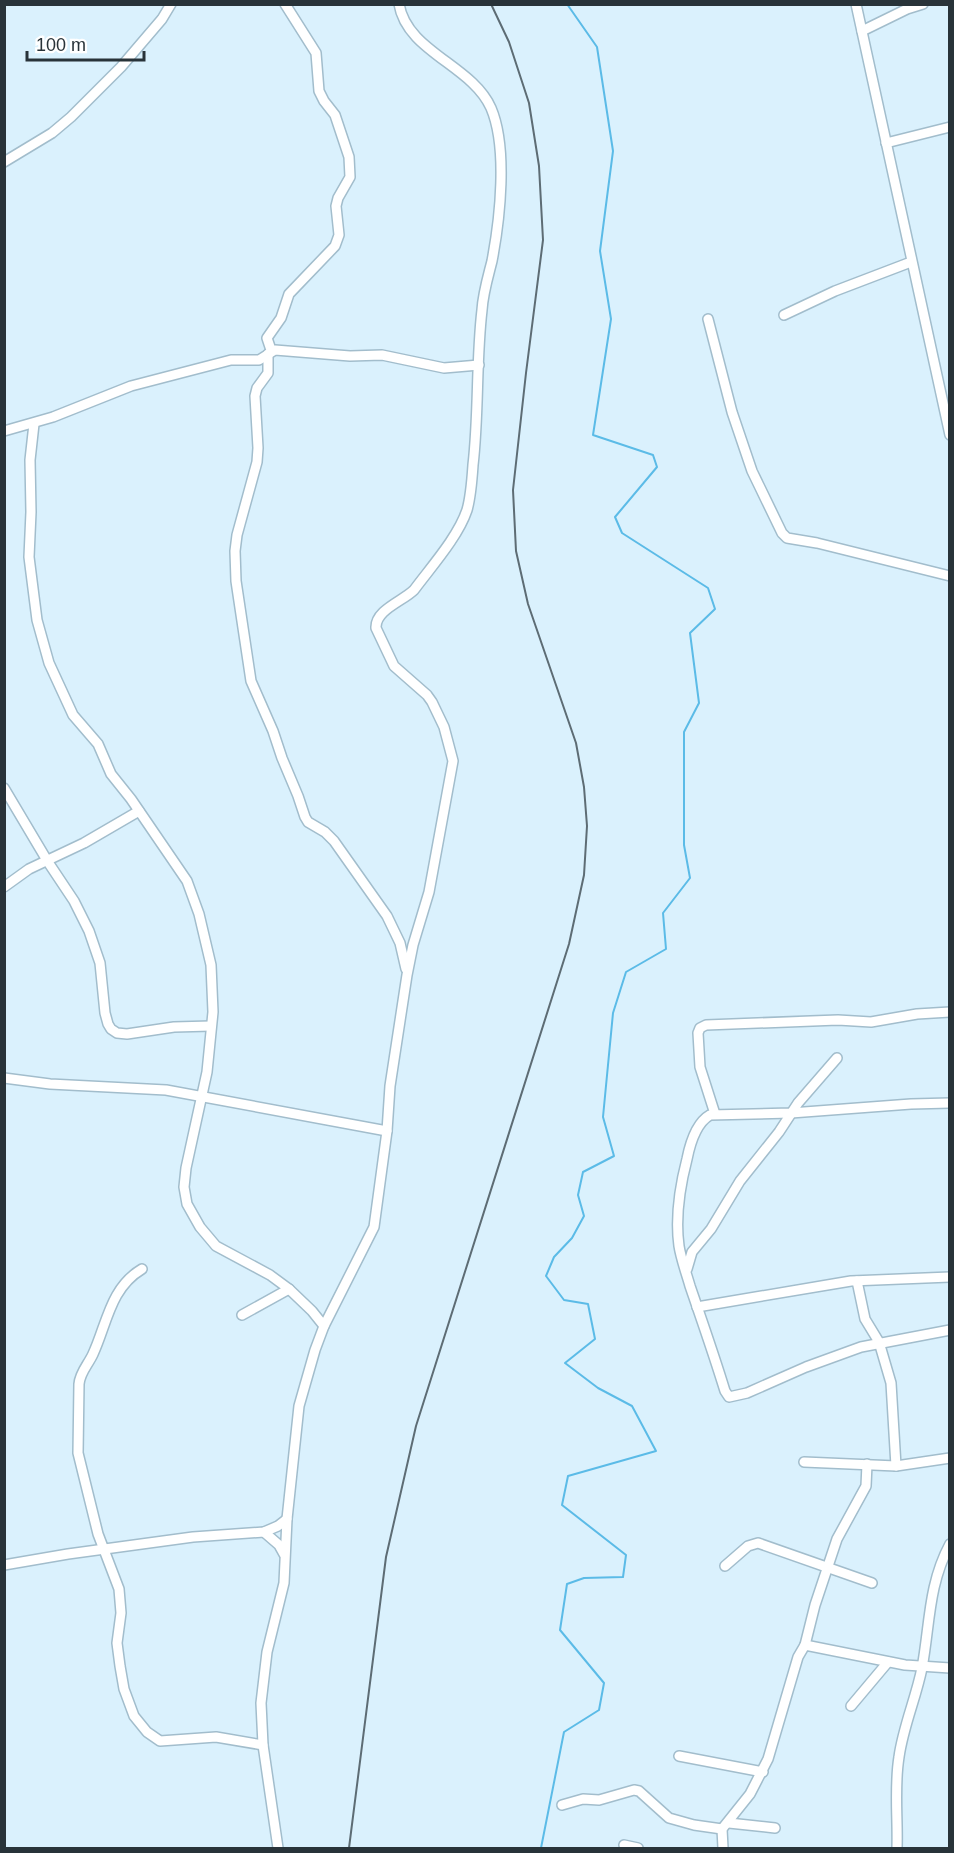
<svg xmlns="http://www.w3.org/2000/svg" width="954" height="1853" font-family="Arial,sans-serif">
<rect width="100%" height="100%" fill="#daf1fd"/>
<g fill="none" stroke-linecap="round" stroke-linejoin="round">
<path stroke="#5bbbe7" stroke-width="2" d="M541,1848l23,-116 35,-22 5,-27 -44,-53 7,-46 17,-6 39,-1 3,-22 -64,-50 6,-29 88,-25 -24,-45 -34,-18 -33,-25 30,-24 -7,-35 -24,-4 -18,-24 8,-19 18,-19 12,-22 -6,-21 5,-23 31,-16 -11,-39 10,-104 13,-41 40,-23 -3,-36 27,-35 -6,-33v-113l15,-29 -9,-70 25,-24 -7,-21 -86,-55 -7,-16 42,-50 -4,-12 -60,-20 18,-116 -11,-68 13,-100 -16,-104 -30,-43"/>
<defs>
<g id="street">
<path d="M856,4l94,431"/>
<path d="M862,31l45,-22 16,-5"/>
<path d="M886,143l64,-16"/>
<path d="M4,162l48,-29 19,-16 50,-50 41,-48 9,-15"/>
<path d="M784,315l51,-24 76,-29"/>
<path d="M708,319l24,93 20,59 30,62 5,5 30,5 133,33"/>
<path d="M271,350l-4,-12 14,-20 8,-24 46,-48 4,-11 -3,-29 2,-8 12,-21 -1,-20 -14,-42 -11,-14 -5,-10 -3,-38 -31,-49"/>
<path d="M268,354v19l-11,15 -2,8 3,52 -1,14 -20,73 -2,16 1,30 15,100 22,50 9,27 16,38 7,21 3,5 17,10 9,9 53,75 13,27 6,26"/>
<path d="M34,424l-4,36 1,52 -2,45 8,63 12,43 24,52 25,29 13,30 20,25 56,82 12,33 12,51 2,47 -6,60 -21,96 -2,19 3,17 13,23 16,19 54,29 19,14 23,22 12,15"/>
<path d="M4,431l49,-14 78,-31 100,-26h28l16,-10 75,6 32,-1 62,13 35,-3"/>
<path d="M4,788l44,74 26,39 15,30 11,32 5,50 3,11 3,5 6,4 10,1 47,-7 37,-1"/>
<path d="M4,887l25,-18 55,-26 55,-32"/>
<path d="M4,1078l46,6 116,6 221,41"/>
<path d="M950,1103l-39,1 -120,9 -81,2c-14,8 -20,29 -23,44 -7,27 -12,58 -8,87 2,13 7,26 11,40 12,35 24,69 35,105l4,6 18,-4 59,-26 55,-20 89,-17"/>
<path d="M715,1114l-15,-47 -2,-34 2,-5 6,-3 132,-5 33,2 46,-8 33,-2"/>
<path d="M142,1269c-32,19 -35,55 -49,85 -5,11 -13,18 -14,30l-1,69 20,81 21,55 2,24 -4,30 3,23 4,23 10,27 13,16 13,9 56,-4 47,8"/>
<path d="M687,1269l5,-17 19,-23 29,-48 39,-49 19,-29 39,-45"/>
<path d="M857,1281l8,38 14,23 12,41 5,83"/>
<path d="M697,1307l154,-26 99,-4"/>
<path d="M242,1315l47,-26"/>
<path d="M804,1462l92,4 54,-8"/>
<path d="M264,1532l15,13 5,9"/>
<path d="M4,1565l64,-11 125,-17 71,-5 14,-6 9,-7"/>
<path d="M725,1566l23,-20 10,-3 114,40"/>
<path d="M805,1645l10,-40 22,-66 29,-53 1,-22"/>
<path d="M851,1706l37,-44"/>
<path d="M679,1756l84,16"/>
<path d="M562,1805l21,-6 16,1 35,-10 5,1 30,27 25,7 28,4"/>
<path d="M729,1823l46,5"/>
<path d="M624,1845l14,3"/>
<path d="M278,1848l-15,-103 -2,-42 6,-51 17,-69 3,-64 12,-113 16,-56 9,-24 50,-99 13,-96 3,-45 17,-111 6,-30 16,-53 24,-131 -9,-34 -12,-25 -5,-7 -33,-29 -18,-38c-1,-18 27,-27 38,-38 17,-23 44,-53 53,-80 4,-14 5,-30 6,-45 6,-52 3,-104 9,-155 1,-17 6,-33 10,-49 8,-42 16,-113 -1,-153 -19,-43 -84,-56 -92,-104"/>
<path d="M723,1848l-1,-19 28,-35 18,-35 30,-102 7,-12 100,20 45,3"/>
<path d="M897,1848c1,-30 -3,-61 2,-91 4,-30 17,-59 23,-89 8,-43 6,-83 28,-124"/>
</g>
</defs>
<use href="#street" stroke="#a2bdcc" stroke-width="12"/>
<use href="#street" stroke="#fff" stroke-width="9"/>
<path stroke="#5d6c74" stroke-width="2" d="M349,1848l37,-291 30,-131 153,-482 15,-69 3,-49 -3,-39 -8,-44 -48,-139 -12,-53 -3,-61 13,-117 17,-133 -4,-74 -10,-63 -20,-61 -18,-38"/>
</g>
<rect width="954" height="1853" fill="none" stroke="#283339" stroke-width="12"/>
<path d="M27 51v9h117v-9" fill="none" stroke="#283339" stroke-width="3"/>
<text x="36" y="51" font-size="18" fill="#283339" stroke="#ffffff" stroke-width="4.5" paint-order="stroke">100 m</text>
</svg>
